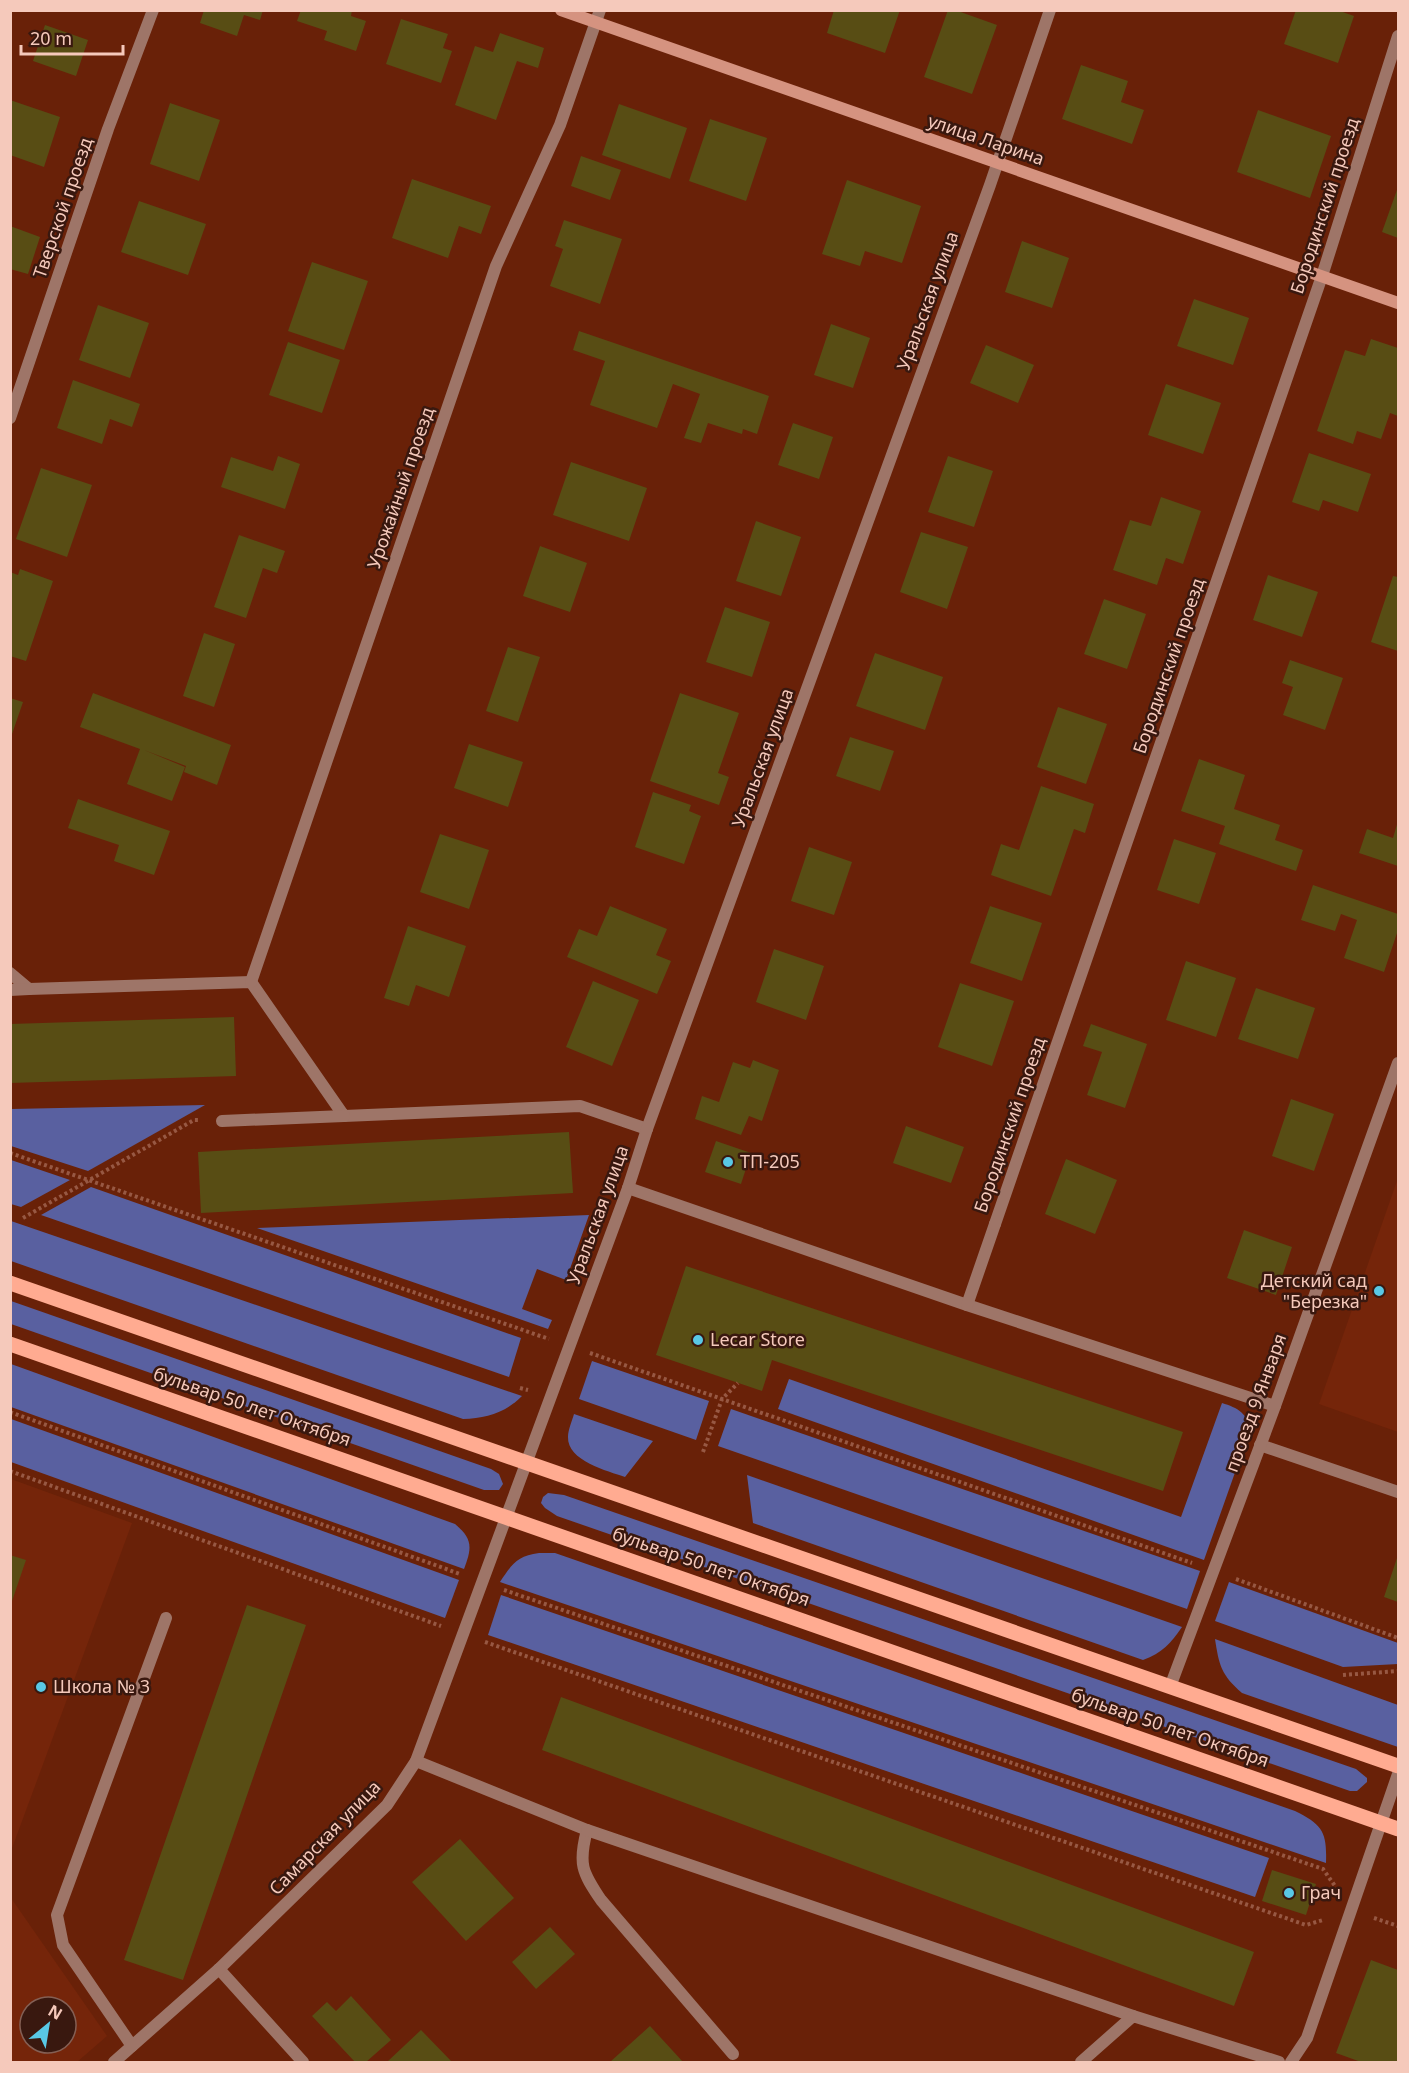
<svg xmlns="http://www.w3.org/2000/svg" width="1409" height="2073" font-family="'Noto Sans',sans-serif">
<rect width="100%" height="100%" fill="#692108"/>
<g fill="#75250a" fill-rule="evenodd">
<path d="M1398,1178v254l-79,-28z"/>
<path d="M11,1479l121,44 -121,328z"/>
<path d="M11,1898l96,138 -30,26h-66zM30,2007h36v36h-36z"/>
</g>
<g fill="#5960a0">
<path d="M205,1105l-117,66 -77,-25v-37z"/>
<path d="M11,1160l59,20 -49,27 -10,-3z"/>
<path d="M91,1187l430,151 -12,39 -468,-162z"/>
<path d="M589,1215l-23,65 -29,-11 -15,40 30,11 -4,9 -291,-101z"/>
<path d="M11,1221l511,175c-17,17 -36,22 -59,23l-452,-158z"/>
<path d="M11,1301l480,168 8,5 4,10 -4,6h-15l-473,-166z"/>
<path d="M592,1361l117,40 -13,39 -117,-41z"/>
<path d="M11,1364l444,160c18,15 17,24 9,45l-453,-162z"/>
<path d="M789,1379l392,138 41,-114c16,5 28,11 27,30l-45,127 -426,-151z"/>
<path d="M731,1409l469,162 -13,38 -469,-163z"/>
<path d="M574,1414l79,27 -28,36c-17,-6 -58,-16 -57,-40 0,-7 4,-16 6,-23z"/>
<path d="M11,1419l448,161 -14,38 -434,-156z"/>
<path d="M747,1475l435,152c-11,16 -20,26 -39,33l-390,-137z"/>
<path d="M548,1493l16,2 792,274 11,9v4l-10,9h-7l-793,-275 -12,-8 -4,-5 2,-6z"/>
<path d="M539,1553h16l740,258c28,14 32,21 31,52l-826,-281c12,-18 17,-26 39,-29z"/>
<path d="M1229,1582l169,61v21l-55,3 -128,-46z"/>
<path d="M501,1595l768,263 -14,39 -767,-262z"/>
<path d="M1215,1639l183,66v42l-156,-54c-21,-18 -23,-28 -27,-54z"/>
</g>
<g fill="#584d14">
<path d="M204,10h59l-3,10 -16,-5 -7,21 -37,-13z"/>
<path d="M301,10h51l-1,6 15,5 -10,30 -32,-11 3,-9 -30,-10z"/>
<path d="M834,10h66l-15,43 -58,-20z"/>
<path d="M948,10h7l42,15 -25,69 -48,-17z"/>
<path d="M1296,10h41l17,6 -16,47 -54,-19z"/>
<path d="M401,19l47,15 -5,14 9,3 -11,32 -55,-19z"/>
<path d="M45,25l43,15 -12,36 -43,-15z"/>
<path d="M500,33l44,15 -6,20 -21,-7 -21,59 -41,-15 20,-59 18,6z"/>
<path d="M1081,65l47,16 -7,21 23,8 -12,34 -70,-25z"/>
<path d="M10,100l50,17 -16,50 -34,-12z"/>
<path d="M170,103l50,17 -21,61 -49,-17z"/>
<path d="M619,104l68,24 -17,51 -68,-24z"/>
<path d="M1258,110l73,26 -21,62 -73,-26z"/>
<path d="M710,119l57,19 -21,63 -57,-20z"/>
<path d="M581,156l40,14 -11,30 -39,-14z"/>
<path d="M412,179l79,27 -10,28 -22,-8 -11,32 -56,-20z"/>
<path d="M847,180l74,26 -19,57 -37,-12 -5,15 -38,-12z"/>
<path d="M1398,187v51l-16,-6z"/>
<path d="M139,201l67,23 -18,51 -67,-23z"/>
<path d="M564,220l58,19 -22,65 -50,-18 13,-37 -8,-3z"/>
<path d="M10,226l30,11 -12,37 -18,-5z"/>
<path d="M1022,241l47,17 -17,50 -47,-16z"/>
<path d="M312,262l56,19 -24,69 -56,-19z"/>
<path d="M1194,299l55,19 -16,47 -56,-19z"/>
<path d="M98,305l51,18 -19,55 -51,-18z"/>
<path d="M831,324l39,14 -17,50 -39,-13z"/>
<path d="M579,331l190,65 -12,38 -14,-5 -1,5 -34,-11 -7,20 -17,-5 16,-44 -27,-10 -16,44 -67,-23 15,-44 -32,-11z"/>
<path d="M1371,339l27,9v68l-8,-3 -9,26 -24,-8 -4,13 -36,-13 28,-81 20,6z"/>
<path d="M288,342l52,18 -18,53 -53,-18z"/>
<path d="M986,345l48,20 -16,38 -48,-20z"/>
<path d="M73,380l67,24 -8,23 -22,-8 -8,25 -45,-16z"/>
<path d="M1166,384l55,19 -18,51 -55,-19z"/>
<path d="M793,423l40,14 -14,42 -41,-14z"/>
<path d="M1309,453l62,21 -13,38 -35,-12 -4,11 -27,-9z"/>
<path d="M278,456l22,8 -15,45 -64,-22 10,-30 42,14z"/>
<path d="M948,456l45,15 -19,56 -46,-15z"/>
<path d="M571,462l76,26 -18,53 -76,-26z"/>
<path d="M41,468l51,17 -25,72 -51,-18z"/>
<path d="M1161,497l40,14 -18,53 -17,-6 -9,27 -44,-15 17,-50 21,6z"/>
<path d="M756,521l45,16 -20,59 -45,-15z"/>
<path d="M921,532l47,15 -21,62 -47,-17z"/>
<path d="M239,535l46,16 -8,22 -14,-5 -17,50 -32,-11z"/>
<path d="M540,546l47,17 -17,49 -47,-16z"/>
<path d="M20,569l33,12 -27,80 -16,-5v-84l8,3z"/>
<path d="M1268,575l50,17 -16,45 -49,-17z"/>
<path d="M1393,576l5,1v74l-27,-9z"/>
<path d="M1104,599l42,15 -19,55 -43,-15z"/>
<path d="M725,607l45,15 -18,55 -46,-15z"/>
<path d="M204,633l31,11 -21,63 -31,-11z"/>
<path d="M508,647l32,10 -22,65 -32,-11z"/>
<path d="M875,653l68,24 -18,53 -69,-24z"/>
<path d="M1290,660l53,18 -18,52 -42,-15 10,-28 -11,-4z"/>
<path d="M93,693l138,52 -14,40 -33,-13 2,-6 -42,-16 41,17 -13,34 -45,-17 13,-35 -60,-22z"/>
<path d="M680,693l59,20 -21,60 11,4 -10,28 -69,-24z"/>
<path d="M10,698l13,4 -12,35h-1z"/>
<path d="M1058,707l49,17 -21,60 -49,-17z"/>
<path d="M850,737l44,14 -14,40 -44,-15z"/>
<path d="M469,744l54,18 -15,45 -54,-19z"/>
<path d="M1199,759l46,16 -11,34 46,16 -5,15 28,10 -7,21 -77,-27 6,-18 -44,-15z"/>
<path d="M1041,786l53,18 -9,29 -11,-4 -23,67 -60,-21 10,-31 18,6z"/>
<path d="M653,792l38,13 -2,6 12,5 -17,48 -49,-17z"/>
<path d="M78,799l92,32 -16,44 -40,-14 5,-16 -51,-17z"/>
<path d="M1398,821v45l-39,-13 8,-24 26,9z"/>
<path d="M440,834l49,16 -20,59 -49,-17z"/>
<path d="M1174,839l42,14 -17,51 -42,-14z"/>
<path d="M809,847l43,15 -18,53 -43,-14z"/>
<path d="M1313,885l85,29v16l-14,42 -40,-14 13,-38 -16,-6 -6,17 -34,-11z"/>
<path d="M610,906l57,23 -11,26 15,6 -14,33 -90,-37 12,-28 18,7z"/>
<path d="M990,906l52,17 -20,58 -52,-18z"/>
<path d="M408,926l58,20 -17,51 -33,-12 -7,21 -25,-8z"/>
<path d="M774,949l50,17 -18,54 -50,-18z"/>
<path d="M1186,961l50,17 -20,59 -50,-17z"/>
<path d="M593,981l46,19 -27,66 -46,-19z"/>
<path d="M960,983l54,18 -22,65 -54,-19z"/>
<path d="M1256,988l59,20 -17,51 -60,-20z"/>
<path d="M234,1017l2,59 -226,7v-59z"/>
<path d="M1091,1024l56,20 -22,64 -38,-13 15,-43 -19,-6z"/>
<path d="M753,1060l26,10 -17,51 -13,-5 -8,19 -46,-16 7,-23 17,6 14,-40 17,6z"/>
<path d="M1291,1099l43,15 -20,57 -42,-15z"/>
<path d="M906,1126l58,21 -13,36 -58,-20z"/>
<path d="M569,1132l4,61 -372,20 -3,-61z"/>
<path d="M716,1141l35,12 -10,31 -36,-12z"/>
<path d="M1066,1159l51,21 -22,54 -50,-20z"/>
<path d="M1244,1230l48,17 -16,48 -49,-17z"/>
<path d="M686,1266l497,166 -20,59 -391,-131 -10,31 -106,-36z"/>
<path d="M10,1555l16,5 -15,44h-1z"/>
<path d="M1398,1555v47l-14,-5z"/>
<path d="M247,1605l59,20 -123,355 -59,-20z"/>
<path d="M561,1697l693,255 -20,54 -692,-256z"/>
<path d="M460,1839l54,59 -48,43 -54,-59z"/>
<path d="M1272,1870l44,14 -10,31 -44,-14z"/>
<path d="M550,1927l25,27 -39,35 -24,-27z"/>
<path d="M1371,1960l27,10v92h-37l-25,-9z"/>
<path d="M351,1996l40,44 -25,22h-11l-43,-46 15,-14 9,9z"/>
<path d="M650,2026l33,36h-73z"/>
<path d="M421,2030l31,32h-65z"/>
</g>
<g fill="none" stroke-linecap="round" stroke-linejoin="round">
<g stroke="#975843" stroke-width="4" stroke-dasharray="3 3" stroke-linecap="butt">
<path d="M10,1153l539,186"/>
<path d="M23,1218l171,-98h6"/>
<path d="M590,1353l602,210"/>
<path d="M520,1388l8,2"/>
<path d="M10,1412l450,162"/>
<path d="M703,1452l19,-53 16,-16"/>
<path d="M10,1471l431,155"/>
<path d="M1236,1579l162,59"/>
<path d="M504,1590l819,279 12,17"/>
<path d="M485,1642l821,283 17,-5"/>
<path d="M1343,1675l55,-4"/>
<path d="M1374,1918l24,8"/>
</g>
<g stroke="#9e7568" stroke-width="12">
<path d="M10,973l19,16 222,-7 93,134 236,-10 67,23"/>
<path d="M10,990l19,-1"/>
<path d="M222,1121l122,-5"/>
<path d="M628,1188l339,117 308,101"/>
<path d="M967,1305l28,-81"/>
<path d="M1260,1445l138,47"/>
<path d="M416,1761l171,69c-9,34 -5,42 14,70l132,154"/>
<path d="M587,1830l546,186"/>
<path d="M132,2046l-69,-101 -6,-30 109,-297"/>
<path d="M1081,2062l52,-46 146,46"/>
</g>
<g stroke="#9e7568" stroke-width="12">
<path d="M10,418l98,-289 45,-119"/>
<path d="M251,982l245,-716 64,-141 40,-115"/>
<path d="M995,1224l327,-948 76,-240"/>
<path d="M1170,1687l105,-281 123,-343"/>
<path d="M219,1969l84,93"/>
<path d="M114,2062l105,-93 168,-164 29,-44 212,-573 19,-59 343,-944 60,-175"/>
<path d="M1291,2062l16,-24 91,-264"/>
</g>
<path stroke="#d59380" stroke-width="12" d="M561,10l837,293"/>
<g stroke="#ffab91" stroke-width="15">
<path d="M10,1283l1388,483"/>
<path d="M10,1344l1388,485"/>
</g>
</g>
<g fill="#59c8e5" stroke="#39180f" stroke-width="2">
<circle cx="728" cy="1162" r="6"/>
<circle cx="1379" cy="1291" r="6"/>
<circle cx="698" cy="1340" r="6"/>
<circle cx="41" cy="1687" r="6"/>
<circle cx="1289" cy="1893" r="6"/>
</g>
<g text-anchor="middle" stroke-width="5" stroke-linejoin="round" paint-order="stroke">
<g font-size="18" fill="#f5c9bb" stroke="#39180f">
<text transform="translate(986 140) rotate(19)" y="6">улица Ларина</text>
<text transform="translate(1325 206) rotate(-72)" y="6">Бородинский проезд</text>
<text transform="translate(63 208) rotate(-71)" y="6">Тверской проезд</text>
<text transform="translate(928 301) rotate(-70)" y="6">Уральская улица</text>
<text transform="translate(401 488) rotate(-71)" y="6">Урожайный проезд</text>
<text transform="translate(1169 666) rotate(-71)" y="6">Бородинский проезд</text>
<text transform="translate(763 758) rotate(-70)" y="6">Уральская улица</text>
<text transform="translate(1010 1125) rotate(-71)" y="6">Бородинский проезд</text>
<text transform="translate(598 1215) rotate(-70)" y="6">Уральская улица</text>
<text transform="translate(1256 1403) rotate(-70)" y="6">проезд 9 Января</text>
<text transform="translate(252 1407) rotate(19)" y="6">бульвар 50 лет Октября</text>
<text transform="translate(711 1567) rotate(19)" y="6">бульвар 50 лет Октября</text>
<text transform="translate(1170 1728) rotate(19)" y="6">бульвар 50 лет Октября</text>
<text transform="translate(325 1838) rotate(-46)" y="6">Самарская улица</text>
</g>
<g font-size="18" fill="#f5c9bb" stroke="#39180f" text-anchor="start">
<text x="740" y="1168">ТП-205</text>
<text x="1367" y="1287" text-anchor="end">Детский сад<tspan x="1367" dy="21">"Березка"</tspan></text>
<text x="710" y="1346">Lecar Store</text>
<text x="53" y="1693">Школа № 3</text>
<text x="1301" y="1899">Грач</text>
</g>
</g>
<rect width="1409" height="2073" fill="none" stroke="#f5c9bb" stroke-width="24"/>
<g transform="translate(48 2025) rotate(30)"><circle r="28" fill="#39180f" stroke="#845f54" stroke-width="1.5"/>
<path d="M0-4.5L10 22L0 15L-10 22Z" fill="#59c8e5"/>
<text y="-9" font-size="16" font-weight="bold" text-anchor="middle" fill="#f5c9bb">N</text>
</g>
<path d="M21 45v9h102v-9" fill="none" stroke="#f5c9bb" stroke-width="3"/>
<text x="30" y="45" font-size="18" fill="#f5c9bb" stroke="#39180f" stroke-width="4.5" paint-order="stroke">20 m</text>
</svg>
